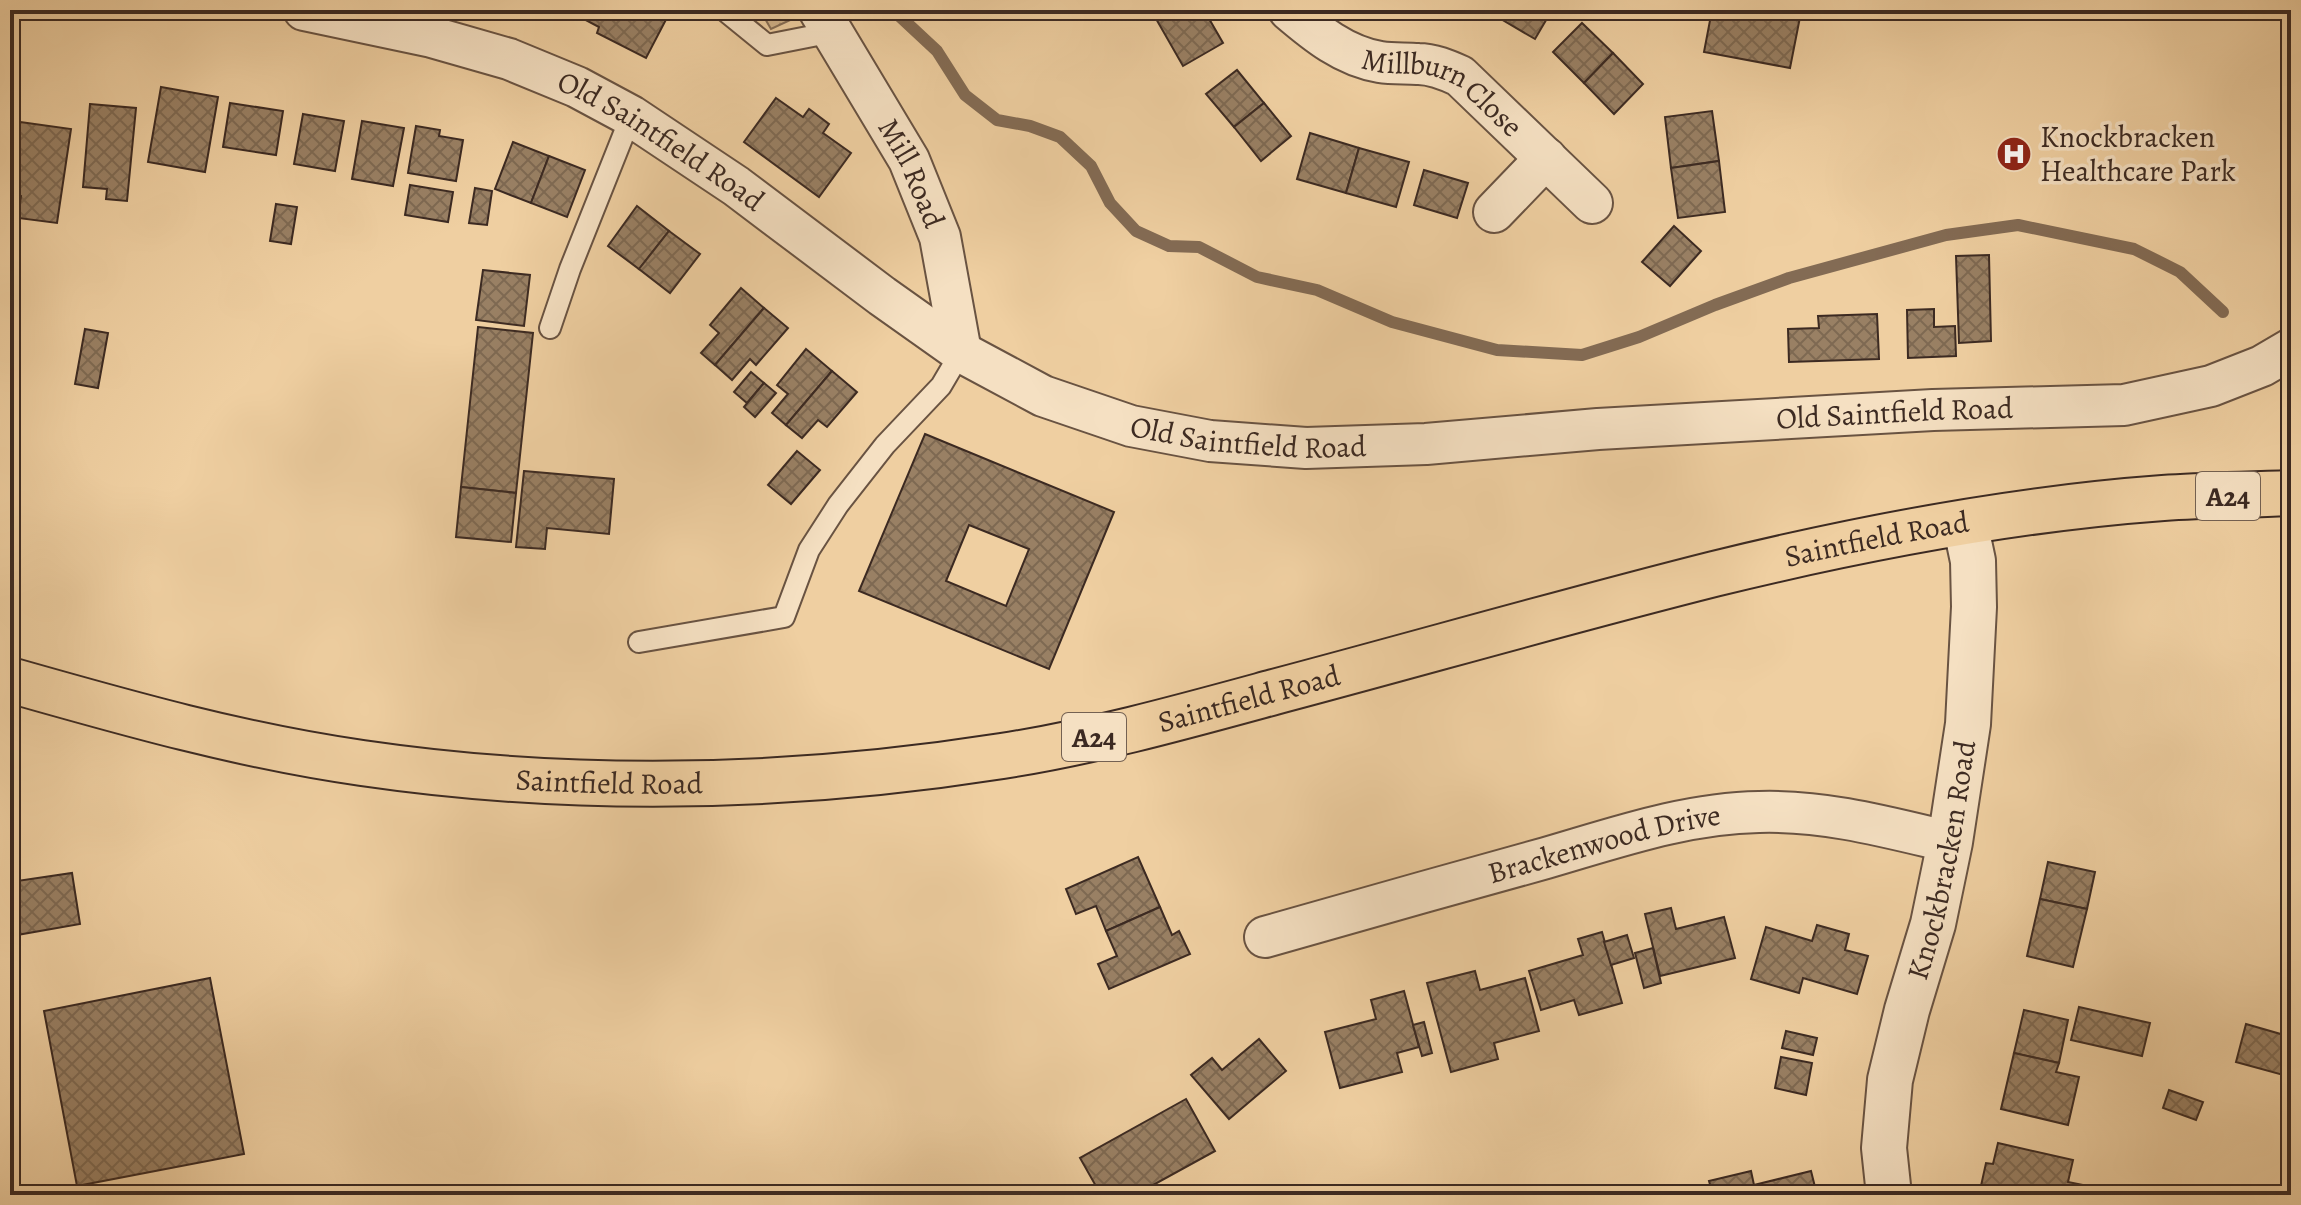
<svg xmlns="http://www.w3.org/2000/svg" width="2301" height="1205" font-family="Alegreya,serif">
<defs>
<pattern id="forest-firs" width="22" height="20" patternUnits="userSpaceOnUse" patternTransform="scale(2)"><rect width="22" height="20" fill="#d1b38b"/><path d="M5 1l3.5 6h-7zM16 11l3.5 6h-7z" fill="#ab9271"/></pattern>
<pattern id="building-cross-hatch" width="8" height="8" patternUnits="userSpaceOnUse" patternTransform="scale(2)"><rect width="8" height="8" fill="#998064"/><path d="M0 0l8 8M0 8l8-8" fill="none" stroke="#7e6952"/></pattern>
</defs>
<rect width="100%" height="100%" fill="#efcfa1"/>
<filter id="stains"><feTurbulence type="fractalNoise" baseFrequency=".0025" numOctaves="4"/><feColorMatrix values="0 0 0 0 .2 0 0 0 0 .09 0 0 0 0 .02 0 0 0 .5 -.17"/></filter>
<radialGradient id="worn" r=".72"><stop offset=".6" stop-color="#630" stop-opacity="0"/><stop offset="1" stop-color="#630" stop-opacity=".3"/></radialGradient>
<path fill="url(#forest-firs)" stroke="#866e56" stroke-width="2" d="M760,10h38l3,5 -30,14z"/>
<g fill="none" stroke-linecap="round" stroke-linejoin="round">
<path stroke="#836b54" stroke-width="12" d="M893,10l44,41 28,44 32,25 33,6 30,11 31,29 19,37 26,28 33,15 30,1 58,30 60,13 75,32 105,28 85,5 57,-18 76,-32 74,-27 157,-43 72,-10 116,24 46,23 43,40"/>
</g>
<g fill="url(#building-cross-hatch)" stroke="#3c2a22" stroke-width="2" fill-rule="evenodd">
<path d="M567,10h104l-25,48 -49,-25 2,-6z"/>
<path d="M1151,10h53l19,33 -40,23z"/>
<path d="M1497,10h55l-17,29 -41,-24z"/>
<path d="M1712,10h78l11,2 -11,56 -86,-16z"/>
<path d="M1582,23l31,30 -29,30 -31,-31z"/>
<path d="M1613,53l30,31 -29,30 -30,-31z"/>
<path d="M1237,70l27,33 -30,24 -28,-33z"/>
<path d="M161,87l57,10 -13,75 -57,-10z"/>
<path d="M776,98l27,19 6,-8 20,15 -6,9 28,20 -32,44 -75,-55z"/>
<path d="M230,103l53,8 -7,44 -53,-8z"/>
<path d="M1264,103l27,33 -30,25 -27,-34z"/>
<path d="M90,104l46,4 -9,93 -21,-2 1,-10 -24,-2z"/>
<path d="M1712,111l7,50 -48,7 -6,-51z"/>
<path d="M303,114l41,7 -9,50 -41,-7z"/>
<path d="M13,121l58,8 -14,94 -39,-5 3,-22 -11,-2v-56z"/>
<path d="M362,121l42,7 -11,58 -41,-7z"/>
<path d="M416,126l24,4 -1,6 24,4 -7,41 -48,-8z"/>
<path d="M1310,133l49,15 -13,45 -49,-14z"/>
<path d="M513,142l36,14 -18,47 -36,-14z"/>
<path d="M1359,148l50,14 -13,45 -50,-14z"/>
<path d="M549,156l36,14 -18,47 -36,-14z"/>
<path d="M1719,161l6,51 -47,6 -7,-50z"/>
<path d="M1424,170l44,13 -11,35 -43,-13z"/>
<path d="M410,185l43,7 -5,30 -43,-7z"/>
<path d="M475,188l17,3 -5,34 -18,-2z"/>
<path d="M276,204l21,3 -6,37 -21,-3z"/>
<path d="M637,206l32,25 -30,38 -31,-23z"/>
<path d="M1674,226l27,25 -31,35 -28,-24z"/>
<path d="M669,231l31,23 -30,39 -31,-24z"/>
<path d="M1989,255l2,86 -32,2 -3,-87z"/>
<path d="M483,270l47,5 -6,51 -48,-6z"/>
<path d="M741,288l23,20 -49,57 -14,-12 18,-20 -9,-8z"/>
<path d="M764,308l24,20 -32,37 -6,-6 -18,21 -17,-15z"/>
<path d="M1934,309v18l21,-1 1,30 -48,2 -1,-48z"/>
<path d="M1877,314l2,45 -90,3 -1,-33 31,-1 -1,-12z"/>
<path d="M478,327l55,6 -17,160 -55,-6z"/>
<path d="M85,329l23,4 -10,55 -23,-4z"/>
<path d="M806,349l26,22 -46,54 -14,-12 16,-19 -11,-9z"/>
<path d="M832,371l25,21 -30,35 -9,-7 -16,18 -16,-13z"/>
<path d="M751,372l13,11 -17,20 -13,-11z"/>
<path d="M764,383l12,10 -21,24 -11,-10z"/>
<path d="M925,434l189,78 -65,157 -190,-78zM969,525l60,24 -23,57 -60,-25z"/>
<path d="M797,451l23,19 -29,34 -23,-19z"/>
<path d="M524,471l90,8 -5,55 -62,-6 -2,21 -29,-2z"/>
<path d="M461,487l55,6 -5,49 -55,-5z"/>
<path d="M1138,857l22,50 -54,24 -10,-25 -20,8 -10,-25z"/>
<path d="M2048,862l47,10 -8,37 -47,-10z"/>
<path d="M72,873l8,51 -63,11 -7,-53z"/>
<path d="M2040,899l47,10 -14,58 -46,-11z"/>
<path d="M1160,907l12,28 7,-4 11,23 -81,35 -11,-25 19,-8 -11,-25z"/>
<path d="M1671,908l5,21 48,-12 11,41 -75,18 -15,-62z"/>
<path d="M1817,925l32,9 -4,16 23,6 -11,38 -54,-16 -4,15 -48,-14 15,-52 46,14z"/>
<path d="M1602,932l20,71 -43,12 -5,-15 -33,10 -12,-39 54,-16 -5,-16z"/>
<path d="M1627,935l7,23 -23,7 -7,-23z"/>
<path d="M1653,948l8,35 -17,5 -9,-35z"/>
<path d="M1475,971l5,19 45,-12 14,53 -45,12 4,16 -47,13 -24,-89z"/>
<path d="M210,978l34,176 -167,32 -33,-175z"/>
<path d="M1404,991l15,56 -22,6 5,19 -62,16 -15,-56 51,-13 -5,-19z"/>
<path d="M2079,1007l71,16 -8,33 -71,-16z"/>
<path d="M2024,1010l44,10 -9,43 -45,-10z"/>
<path d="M1424,1022l8,31 -10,3 -9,-31z"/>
<path d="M2246,1024l45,13v40l-55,-15z"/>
<path d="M1786,1031l31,7 -4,17 -31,-7z"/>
<path d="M1259,1039l27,32 -57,48 -38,-44 21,-17 10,12z"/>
<path d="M2014,1053l45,10 -3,9 23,5 -11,48 -67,-16z"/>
<path d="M1781,1057l31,6 -6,32 -31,-7z"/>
<path d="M2169,1090l34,12 -7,18 -33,-12z"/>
<path d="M1186,1099l29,52 -80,44h-34l-21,-37z"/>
<path d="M1998,1143l75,17 -5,22 15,3 -3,10h-101l7,-32 7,1z"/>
<path d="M1751,1171l3,14 57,-14 6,24h-104l-4,-14z"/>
<path d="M1678,1188l2,7h-32z"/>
</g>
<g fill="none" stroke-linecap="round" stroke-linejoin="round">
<defs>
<g id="service">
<path d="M724,10l43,35 66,-13"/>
<path d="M550,328l20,-59 61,-153"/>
<path d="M639,642l145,-25 25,-67 29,-45 47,-60 56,-59 20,-34"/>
</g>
<g id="minor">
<path id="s1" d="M304,10l128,27 77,22 68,28 54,29 105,70 146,110 79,56 82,44 88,30 79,15 96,7 120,-4 172,-15 335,-19 191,-5 87,-19 51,-20 29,-17"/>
<path id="s2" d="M819,10l90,150 31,77 21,115"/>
<path id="s3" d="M1289,10c27,23 55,46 91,52 13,2 26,1 38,2 15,0 29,6 42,12l132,127"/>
<path d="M1494,212l52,-54"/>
<path id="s4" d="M1265,937c94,-27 187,-53 281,-79 69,-20 140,-45 213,-46 66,-2 128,15 191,30"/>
</g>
<g id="tertiary">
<path id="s5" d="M1889,1195l-5,-47 6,-68 17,-70 26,-86 17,-82 18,-118 6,-117 -1,-46 -8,-38"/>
</g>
<g id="trunk">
<path id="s6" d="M10,680c116,33 232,66 352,83 212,31 429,26 640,-7 91,-14 184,-40 272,-64 147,-39 293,-81 440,-118 147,-36 298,-65 449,-76 42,-3 85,-3 128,-5"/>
</g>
</defs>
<use href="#service" stroke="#695342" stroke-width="24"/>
<use href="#minor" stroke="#695342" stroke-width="44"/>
<use href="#tertiary" stroke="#695342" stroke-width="48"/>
<use href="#trunk" stroke="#3c2a22" stroke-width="48"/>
<use href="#service" stroke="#f5e0c2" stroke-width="20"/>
<use href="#minor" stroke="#f5e0c2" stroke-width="40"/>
<use href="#tertiary" stroke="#f5e0c2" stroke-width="44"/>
<use href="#trunk" stroke="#efcfa1" stroke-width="44"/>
</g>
<defs>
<symbol id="hospital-disc" viewBox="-11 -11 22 22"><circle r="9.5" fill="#8f2418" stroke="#f5e0c2"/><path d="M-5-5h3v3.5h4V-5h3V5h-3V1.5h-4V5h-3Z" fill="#fff"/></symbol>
</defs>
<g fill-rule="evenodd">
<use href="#hospital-disc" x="1994" y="134" width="40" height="40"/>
</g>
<g text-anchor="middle" stroke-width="7" stroke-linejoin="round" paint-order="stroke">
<g fill="#f5e0c2" stroke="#746152" stroke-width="2">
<rect x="2196" y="472" width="64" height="48" rx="6"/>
<rect x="1062" y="713" width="64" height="48" rx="6"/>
</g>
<g font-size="28" font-weight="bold" fill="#3c2a22">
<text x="2228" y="506">A24</text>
<text x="1094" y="747">A24</text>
</g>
<g font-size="30" fill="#3c2a22" stroke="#f5e0c2">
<text dy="10" stroke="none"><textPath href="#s3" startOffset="178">Millburn Close</textPath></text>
<text dy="10" stroke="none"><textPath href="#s1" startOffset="384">Old Saintfield Road</textPath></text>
<text dy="10" stroke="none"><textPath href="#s2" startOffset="188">Mill Road</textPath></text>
<text dy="10" stroke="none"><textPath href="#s1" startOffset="1704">Old Saintfield Road</textPath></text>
<text dy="10" stroke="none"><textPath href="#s1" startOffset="1056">Old Saintfield Road</textPath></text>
<text dy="10" stroke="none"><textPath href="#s6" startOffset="1906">Saintfield Road</textPath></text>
<text dy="10" stroke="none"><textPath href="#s6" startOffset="1258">Saintfield Road</textPath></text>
<text dy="10" stroke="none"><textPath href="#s6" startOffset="610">Saintfield Road</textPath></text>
<text dy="10" stroke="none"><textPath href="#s4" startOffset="352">Brackenwood Drive</textPath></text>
<text dy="10" stroke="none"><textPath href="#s5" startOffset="342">Knockbracken Road</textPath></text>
</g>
<g font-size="30" fill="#3c2a22" stroke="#f5e0c2" text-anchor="start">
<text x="2040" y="147">Knockbracken<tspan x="2040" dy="34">Healthcare Park</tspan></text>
</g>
</g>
<rect width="2301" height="1205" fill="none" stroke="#efcfa1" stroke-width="40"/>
<rect x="12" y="12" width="2277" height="1181" fill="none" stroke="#3c2a22" stroke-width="4"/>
<rect x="20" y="20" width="2261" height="1165" fill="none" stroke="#3c2a22" stroke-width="2"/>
<rect width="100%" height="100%" filter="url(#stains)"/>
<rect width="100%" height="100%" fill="url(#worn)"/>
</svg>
